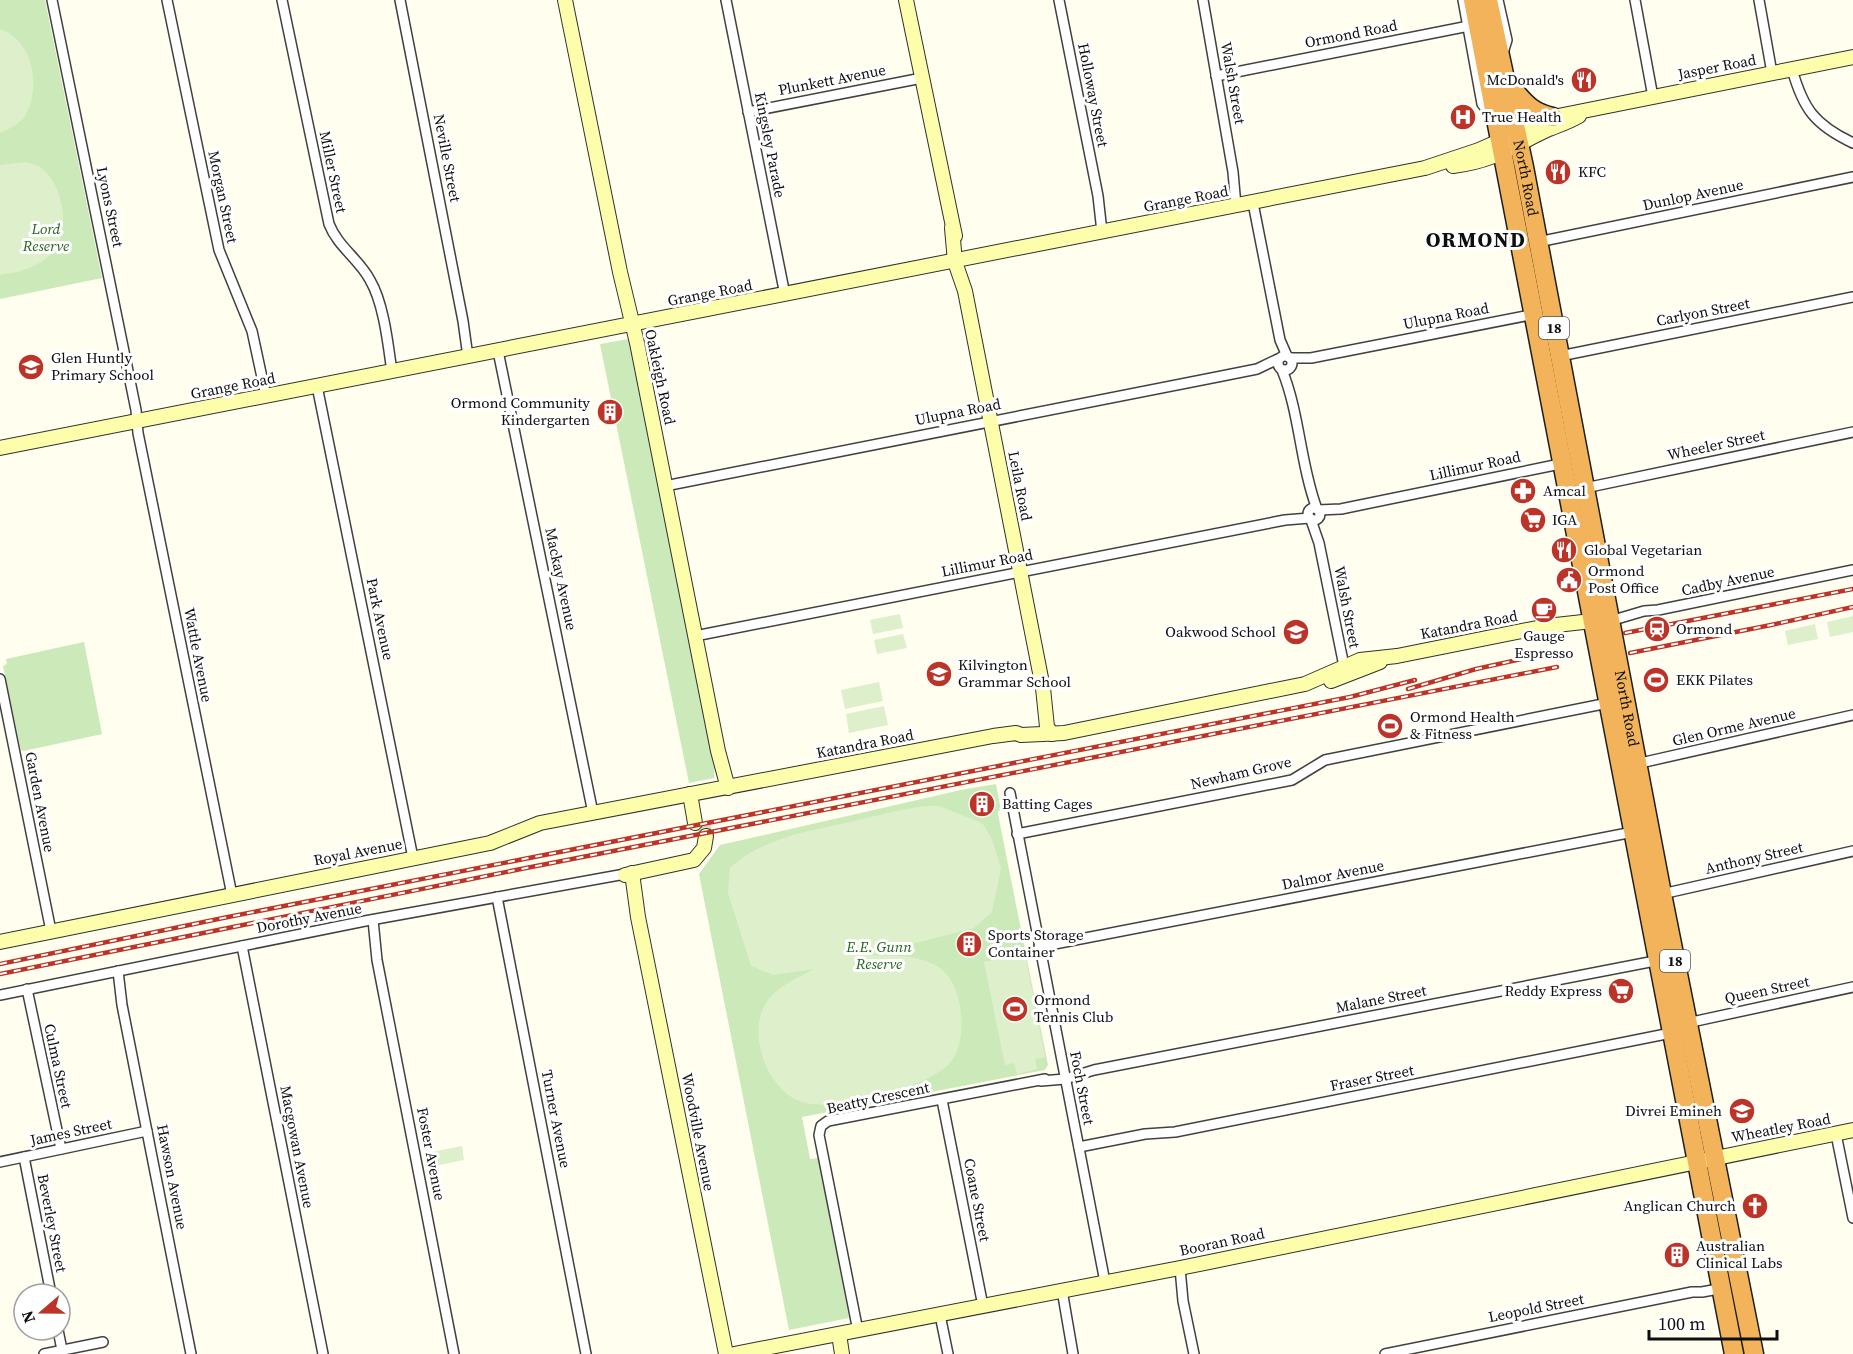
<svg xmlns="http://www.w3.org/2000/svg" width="1853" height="1354" font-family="'Source Serif 4',serif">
<rect width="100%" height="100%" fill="#fffeef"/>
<g fill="#cbe9b9">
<path d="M0,0h45l57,278 -102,21z"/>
<path d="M629,339l86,425 -1,14 -25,5 -89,-439z"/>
<path d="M84,642l18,92 -78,17 -3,-1 -18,-84 4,-2 -1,-5z"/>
<path d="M996,784l5,27h-3v3l50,251 -3,5 -243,47 8,42 8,-1 31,160 -60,12 -90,-456 21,-29 241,-55z"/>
</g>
<g fill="#def0cb">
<path d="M0,29c32,10 42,57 26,85 -5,9 -16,15 -26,19z"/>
<path d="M27,162c4,2 10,3 13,5 23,16 31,62 14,84 -13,15 -35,22 -54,24v-110z"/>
<path d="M900,614l3,14 -30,6 -3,-14z"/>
<path d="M1853,616v16l-23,5 -3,-15z"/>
<path d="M1815,624l3,15 -30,6 -3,-14z"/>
<path d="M903,634l4,14 -30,6 -3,-14z"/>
<path d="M879,682l4,19 -38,8 -4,-19z"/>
<path d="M884,706l4,19 -39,8 -3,-19z"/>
<path d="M924,806h15l43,17 9,14 10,31 -9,44 -18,16 -104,27c24,1 49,-1 70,13 25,18 30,79 6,99 -27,22 -114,47 -147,34 -33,-14 -52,-68 -33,-98 11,-17 32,-25 48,-34l-41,6 -22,-9 -23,-73 2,-25c32,-30 79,-37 120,-46 25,-6 49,-12 74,-16z"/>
<path d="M1025,954l20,103 -10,2 2,10 -20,5 -3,-11 -9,2 -21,-103z"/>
<path d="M462,1146l2,14 -29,6 -3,-14z"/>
</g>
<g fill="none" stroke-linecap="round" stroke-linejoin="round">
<path stroke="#dbdacd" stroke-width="14" stroke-dasharray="14 7" stroke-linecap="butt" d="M703,822l3,14"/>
<defs>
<g id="street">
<path d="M52,0l84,410 2,23 94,462"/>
<path d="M167,0l52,250 33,81 14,65"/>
<path d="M282,0l47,224c9,23 30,35 41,56 14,24 18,64 22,92"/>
<path d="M400,0l63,321 5,36"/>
<path d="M726,0l59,295"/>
<path d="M1059,0l39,196 4,36"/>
<path d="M1203,0l30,172 3,34"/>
<path d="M1463,0l19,104 10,12"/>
<path d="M1498,0l9,40 -4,13"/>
<path d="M1635,0l18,97"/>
<path d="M1759,0l13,73"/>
<path d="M1792,69c11,40 23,56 61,74"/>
<path d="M1216,76l263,-52"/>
<path d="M748,112l174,-34"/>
<path d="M1253,203l27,137 7,16"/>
<path d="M1538,242l315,-65"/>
<path d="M498,351l95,462"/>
<circle cx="1285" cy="363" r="7"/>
<path d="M1560,356l293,-59"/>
<path d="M1290,358h21l224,-44"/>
<path d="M1282,370c18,44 18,94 35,139"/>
<path d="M317,386l96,472"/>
<path d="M665,486l557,-110 35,-7 21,-10"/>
<path d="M1585,488l268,-56"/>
<circle cx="1314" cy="514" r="6"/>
<path d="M1318,510l23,-1 224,-46"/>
<path d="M1311,520l8,23 26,128"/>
<path d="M1610,621l34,-10 14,-1 195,-40"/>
<path d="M695,636l590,-116 25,-2"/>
<path d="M0,679l51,252"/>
<path d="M1636,764l217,-49"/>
<path d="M1010,793l95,489"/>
<path d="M1017,834l275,-54 33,-20 283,-57"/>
<path d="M1662,894l191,-43"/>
<path d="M497,897l89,457"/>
<path d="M373,920l4,40 77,394"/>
<path d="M242,946l81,408"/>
<path d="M1039,947l594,-115"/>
<path d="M118,971l4,34 69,349"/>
<path d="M27,989l34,160"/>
<path d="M0,995l365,-74 260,-47"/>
<path d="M1687,1023l166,-36"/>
<path d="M1041,1081l24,-2 29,-9 566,-110"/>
<path d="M942,1100l41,206"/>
<path d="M1836,1134l17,84"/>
<path d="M1079,1147l66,-13 30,-2 496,-99"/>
<path d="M24,1157l27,137"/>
<path d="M0,1162l147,-31"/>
<path d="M1180,1268l3,33 11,53"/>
<path d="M1062,1290l11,64"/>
<path d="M940,1315l8,39"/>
<path d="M58,1330l4,20"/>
<path d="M858,1331l-39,-196 2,-9 7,-5 217,-42"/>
<path d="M44,1354l59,-12"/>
<path d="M1385,1354l307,-62h10l22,-4"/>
</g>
<g id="secondary">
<path d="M565,0l55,272 17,71 81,408 10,37"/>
<path d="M906,0l49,236"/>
<path d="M1453,166c42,-5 59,-20 96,-37 10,-4 20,-7 30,-13"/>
<path d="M952,228l3,34 10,29 78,397 4,39 5,7"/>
<path d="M0,448l1425,-280 54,-18 74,-33 300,-60"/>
<path d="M1331,681l49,-19"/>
<path d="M690,794l5,29"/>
<path d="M632,873l6,44 88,437"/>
<path d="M625,875l69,-15 10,-12 2,-12"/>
<path d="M0,942l490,-99 50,-20 453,-87 23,-3 5,2 43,-2 241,-49 55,-24 37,-4 150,-30 45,-5 9,-4"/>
<path d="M839,1334l3,20"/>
<path d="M734,1354l446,-86 673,-138"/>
</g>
<g id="highway">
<path d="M1473,0l261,1354"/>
<path id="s1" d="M1488,0l36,167 138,727 92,460"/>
<path d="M1507,83c16,16 21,29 46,34"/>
</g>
</defs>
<use href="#street" stroke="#414141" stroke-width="12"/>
<use href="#secondary" stroke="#303030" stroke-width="16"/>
<use href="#highway" stroke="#1f1f1f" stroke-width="21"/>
<use href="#street" stroke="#fff" stroke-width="9"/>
<use href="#secondary" stroke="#fcfeab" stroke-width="14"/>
<use href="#highway" stroke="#f2b35a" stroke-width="18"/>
<defs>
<g id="rail">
<path d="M1625,633l228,-44"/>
<path d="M1630,653l141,-28 82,-18"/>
<path d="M1408,689l68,-20 77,-17"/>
<path d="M0,964l228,-47 1122,-220 65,-17"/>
<path d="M0,974l526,-106 1031,-201"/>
</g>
</defs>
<use href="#rail" stroke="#bc3428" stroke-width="4.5"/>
<use href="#rail" stroke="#fff" stroke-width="2" stroke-dasharray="7" stroke-linecap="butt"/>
</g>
<defs>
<symbol id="restaurant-disc" viewBox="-11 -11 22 22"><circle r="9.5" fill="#bc3428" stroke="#fff"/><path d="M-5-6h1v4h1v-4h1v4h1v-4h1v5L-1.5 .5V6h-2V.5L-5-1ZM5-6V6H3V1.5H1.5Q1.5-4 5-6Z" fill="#fff"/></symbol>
<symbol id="hospital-disc" viewBox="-11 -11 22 22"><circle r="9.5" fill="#bc3428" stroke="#fff"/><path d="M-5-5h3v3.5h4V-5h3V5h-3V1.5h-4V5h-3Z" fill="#fff"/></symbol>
<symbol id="school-disc" viewBox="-11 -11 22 22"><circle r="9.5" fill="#bc3428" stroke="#fff"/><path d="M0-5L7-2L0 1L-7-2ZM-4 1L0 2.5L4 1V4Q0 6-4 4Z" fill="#fff"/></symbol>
<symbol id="building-disc" viewBox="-11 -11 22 22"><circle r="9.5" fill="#bc3428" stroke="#fff"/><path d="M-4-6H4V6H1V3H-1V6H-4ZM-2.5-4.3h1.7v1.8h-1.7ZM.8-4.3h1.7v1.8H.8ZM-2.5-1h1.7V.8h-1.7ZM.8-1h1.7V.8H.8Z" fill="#fff"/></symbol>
<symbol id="pharmacy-disc" viewBox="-11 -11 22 22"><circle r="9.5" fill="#bc3428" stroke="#fff"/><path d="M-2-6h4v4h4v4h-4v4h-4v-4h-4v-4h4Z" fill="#fff"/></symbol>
<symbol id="supermarket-disc" viewBox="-11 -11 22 22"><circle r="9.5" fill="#bc3428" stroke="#fff"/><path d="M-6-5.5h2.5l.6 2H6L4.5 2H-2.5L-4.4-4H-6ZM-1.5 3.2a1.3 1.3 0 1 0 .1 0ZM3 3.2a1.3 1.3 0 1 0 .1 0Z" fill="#fff"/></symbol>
<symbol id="civic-disc" viewBox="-11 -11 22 22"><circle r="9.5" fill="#bc3428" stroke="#fff"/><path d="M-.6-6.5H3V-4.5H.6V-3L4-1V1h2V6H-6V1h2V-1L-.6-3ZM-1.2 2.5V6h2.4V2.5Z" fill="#fff"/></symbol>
<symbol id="cafe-disc" viewBox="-11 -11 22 22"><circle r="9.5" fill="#bc3428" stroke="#fff"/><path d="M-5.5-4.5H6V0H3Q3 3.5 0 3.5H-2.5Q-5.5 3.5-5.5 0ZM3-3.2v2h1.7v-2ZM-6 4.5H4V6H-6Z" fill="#fff"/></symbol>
<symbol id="station-disc" viewBox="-11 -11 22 22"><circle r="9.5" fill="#bc3428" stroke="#fff"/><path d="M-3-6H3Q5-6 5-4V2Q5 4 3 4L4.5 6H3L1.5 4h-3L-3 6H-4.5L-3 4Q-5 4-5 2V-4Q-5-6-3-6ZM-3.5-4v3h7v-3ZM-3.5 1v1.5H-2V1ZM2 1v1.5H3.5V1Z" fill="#fff"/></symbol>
<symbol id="stadium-disc" viewBox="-11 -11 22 22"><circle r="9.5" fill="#bc3428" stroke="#fff"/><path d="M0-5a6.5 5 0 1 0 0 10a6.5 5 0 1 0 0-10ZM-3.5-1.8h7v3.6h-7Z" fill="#fff"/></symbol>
<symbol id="church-disc" viewBox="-11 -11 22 22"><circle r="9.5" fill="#bc3428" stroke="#fff"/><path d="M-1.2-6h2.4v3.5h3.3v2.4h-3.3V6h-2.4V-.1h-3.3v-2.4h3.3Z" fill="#fff"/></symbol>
</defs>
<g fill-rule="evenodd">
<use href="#restaurant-disc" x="1569" y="65" width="30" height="30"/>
<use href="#hospital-disc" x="1448" y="102" width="30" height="30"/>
<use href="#restaurant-disc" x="1543" y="157" width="30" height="30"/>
<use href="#school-disc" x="16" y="352" width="30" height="30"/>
<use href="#building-disc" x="595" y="397" width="30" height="30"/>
<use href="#pharmacy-disc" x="1508" y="476" width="30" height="30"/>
<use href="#supermarket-disc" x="1518" y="505" width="30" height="30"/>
<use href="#restaurant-disc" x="1549" y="535" width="30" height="30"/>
<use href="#civic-disc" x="1554" y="565" width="30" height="30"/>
<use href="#cafe-disc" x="1529" y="595" width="30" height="30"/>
<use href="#station-disc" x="1642" y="614" width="30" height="30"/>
<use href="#school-disc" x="1281" y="617" width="30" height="30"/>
<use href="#school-disc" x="924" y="659" width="30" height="30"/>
<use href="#stadium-disc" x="1641" y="665" width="30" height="30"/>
<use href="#stadium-disc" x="1375" y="711" width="30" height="30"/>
<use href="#building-disc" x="967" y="789" width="30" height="30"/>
<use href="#building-disc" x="954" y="929" width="30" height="30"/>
<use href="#supermarket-disc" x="1606" y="976" width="30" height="30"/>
<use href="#stadium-disc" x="1000" y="994" width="30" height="30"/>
<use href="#school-disc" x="1727" y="1096" width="30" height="30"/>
<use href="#church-disc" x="1740" y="1191" width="30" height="30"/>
<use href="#building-disc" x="1662" y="1240" width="30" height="30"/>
</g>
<g text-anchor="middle" stroke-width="6" stroke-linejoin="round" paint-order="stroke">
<g fill="#fff" stroke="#565656" stroke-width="1.5">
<rect x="1539" y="317" width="30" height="22" rx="4.5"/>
<rect x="1660" y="950" width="30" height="22" rx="4.5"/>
</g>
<g font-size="14" font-weight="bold" fill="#0e0e0e">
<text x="1554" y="333">18</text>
<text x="1675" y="966">18</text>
</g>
<g font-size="15" fill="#0e0e0e" stroke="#fff">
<text transform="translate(1351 34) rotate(-11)" y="5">Ormond Road</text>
<text transform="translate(1717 67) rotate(-11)" y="5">Jasper Road</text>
<text transform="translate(832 80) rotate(-11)" y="5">Plunkett Avenue</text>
<text transform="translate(1233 83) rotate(80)" y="5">Walsh Street</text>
<text transform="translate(1093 95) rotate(79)" y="5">Holloway Street</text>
<text transform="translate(770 145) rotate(79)" y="5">Kingsley Parade</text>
<text transform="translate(447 158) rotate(79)" y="5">Neville Street</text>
<text transform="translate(333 172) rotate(78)" y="5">Miller Street</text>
<text dy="5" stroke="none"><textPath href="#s1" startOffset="182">North Road</textPath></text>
<text transform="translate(1693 195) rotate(-12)" y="5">Dunlop Avenue</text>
<text transform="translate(223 197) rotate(78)" y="5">Morgan Street</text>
<text transform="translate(1186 199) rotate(-11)" y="5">Grange Road</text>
<text transform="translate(110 207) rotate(78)" y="5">Lyons Street</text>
<text transform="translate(710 293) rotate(-11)" y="5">Grange Road</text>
<text transform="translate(1703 312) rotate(-11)" y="5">Carlyon Street</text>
<text transform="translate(1446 316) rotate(-11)" y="5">Ulupna Road</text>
<text transform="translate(660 377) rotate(78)" y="5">Oakleigh Road</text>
<text transform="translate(233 386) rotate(-11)" y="5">Grange Road</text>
<text transform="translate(958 412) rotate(-11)" y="5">Ulupna Road</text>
<text transform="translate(1716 445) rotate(-12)" y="5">Wheeler Street</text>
<text transform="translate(1475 466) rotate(-12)" y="5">Lillimur Road</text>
<text transform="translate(1020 486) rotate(79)" y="5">Leila Road</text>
<text transform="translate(987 563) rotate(-11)" y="5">Lillimur Road</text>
<text transform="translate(561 579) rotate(78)" y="5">Mackay Avenue</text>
<text transform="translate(1728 581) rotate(-12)" y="5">Cadby Avenue</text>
<text transform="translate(1347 607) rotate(79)" y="5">Walsh Street</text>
<text transform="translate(380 619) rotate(78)" y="5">Park Avenue</text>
<text transform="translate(1469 625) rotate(-11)" y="5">Katandra Road</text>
<text transform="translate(198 655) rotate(79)" y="5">Wattle Avenue</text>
<text dy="5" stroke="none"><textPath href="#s1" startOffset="722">North Road</textPath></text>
<text transform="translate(1734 727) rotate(-13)" y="5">Glen Orme Avenue</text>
<text transform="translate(865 744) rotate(-11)" y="5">Katandra Road</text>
<text transform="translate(1241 773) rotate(-13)" y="5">Newham Grove</text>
<text transform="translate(40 802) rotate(79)" y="5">Garden Avenue</text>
<text transform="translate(358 852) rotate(-11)" y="5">Royal Avenue</text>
<text transform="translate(1754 858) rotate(-13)" y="5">Anthony Street</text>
<text transform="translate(1333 875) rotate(-11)" y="5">Dalmor Avenue</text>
<text transform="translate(309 918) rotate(-11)" y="5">Dorothy Avenue</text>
<text transform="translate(1767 990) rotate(-12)" y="5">Queen Street</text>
<text transform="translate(1381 999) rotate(-11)" y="5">Malane Street</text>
<text transform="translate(58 1066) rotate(78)" y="5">Culma Street</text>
<text transform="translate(1372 1078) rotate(-11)" y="5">Fraser Street</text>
<text transform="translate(1082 1088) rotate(79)" y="5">Foch Street</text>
<text transform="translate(878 1098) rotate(-12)" y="5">Beatty Crescent</text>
<text transform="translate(556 1119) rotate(79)" y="5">Turner Avenue</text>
<text transform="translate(1781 1128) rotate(-11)" y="5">Wheatley Road</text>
<text transform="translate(71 1132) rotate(-12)" y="5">James Street</text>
<text transform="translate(698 1132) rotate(79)" y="5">Woodville Avenue</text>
<text transform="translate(297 1147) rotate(79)" y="5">Macgowan Avenue</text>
<text transform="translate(431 1154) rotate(79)" y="5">Foster Avenue</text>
<text transform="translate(172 1177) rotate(79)" y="5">Hawson Avenue</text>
<text transform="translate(977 1200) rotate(79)" y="5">Coane Street</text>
<text transform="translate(52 1223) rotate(79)" y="5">Beverley Street</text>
<text transform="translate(1222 1242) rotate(-12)" y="5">Booran Road</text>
<text transform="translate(1536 1308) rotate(-11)" y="5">Leopold Street</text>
</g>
<g font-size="15" fill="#0e0e0e" stroke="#fff" text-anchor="start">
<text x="1564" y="85" text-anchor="end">McDonald's</text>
<text x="1482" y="122">True Health</text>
<text x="1578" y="177">KFC</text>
<text x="51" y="363">Glen Huntly<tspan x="51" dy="17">Primary School</tspan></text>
<text x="590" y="408" text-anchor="end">Ormond Community<tspan x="590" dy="17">Kindergarten</tspan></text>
<text x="1543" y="496">Amcal</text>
<text x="1552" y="525">IGA</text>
<text x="1584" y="555">Global Vegetarian</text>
<text x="1588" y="576">Ormond<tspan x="1588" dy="17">Post Office</tspan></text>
<text x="1676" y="634">Ormond</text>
<text x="1276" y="637" text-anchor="end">Oakwood School</text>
<text x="1544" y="641" text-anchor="middle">Gauge<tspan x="1544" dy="17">Espresso</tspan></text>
<text x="958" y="670">Kilvington<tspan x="958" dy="17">Grammar School</tspan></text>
<text x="1676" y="685">EKK Pilates</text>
<text x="1410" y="722">Ormond Health<tspan x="1410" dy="17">&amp; Fitness</tspan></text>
<text x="1002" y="809">Batting Cages</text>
<text x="988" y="940">Sports Storage<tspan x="988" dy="17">Container</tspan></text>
<text x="1602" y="996" text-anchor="end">Reddy Express</text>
<text x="1034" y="1005">Ormond<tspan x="1034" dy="17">Tennis Club</tspan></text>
<text x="1722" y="1116" text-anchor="end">Divrei Emineh</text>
<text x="1736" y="1211" text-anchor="end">Anglican Church</text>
<text x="1696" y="1251">Australian<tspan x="1696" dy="17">Clinical Labs</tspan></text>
</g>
<g font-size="15" font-style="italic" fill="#24651f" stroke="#fff">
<text x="46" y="234">Lord<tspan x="46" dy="17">Reserve</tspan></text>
<text x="879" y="952">E.E. Gunn<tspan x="879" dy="17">Reserve</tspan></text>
</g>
<g font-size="21" font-weight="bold" letter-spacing="1.5" fill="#0e0e0e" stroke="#fff">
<text x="1476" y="247">ORMOND</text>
</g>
</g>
<g transform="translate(42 1312) rotate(250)"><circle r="28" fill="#ffffff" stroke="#9f9f9f" stroke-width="1.5"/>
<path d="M0-4.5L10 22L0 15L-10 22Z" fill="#bc3428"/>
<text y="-9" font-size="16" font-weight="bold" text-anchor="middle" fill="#0e0e0e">N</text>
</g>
<path d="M1649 1330v9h128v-9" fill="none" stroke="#0e0e0e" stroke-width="3"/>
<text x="1658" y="1330" font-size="18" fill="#0e0e0e" stroke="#ffffff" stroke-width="4.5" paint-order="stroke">100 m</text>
</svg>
